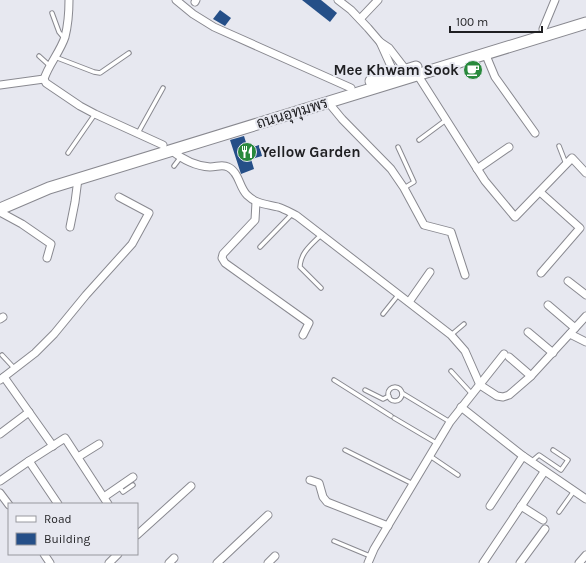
<svg xmlns="http://www.w3.org/2000/svg" width="586" height="563" font-family="Karla,Sarabun,sans-serif">
<rect width="100%" height="100%" fill="#e7e8f0"/>
<g fill="#254f88">
<path d="M302,0h19l16,13 -7,9z"/>
<path d="M220,10l11,8 -6,8 -12,-7z"/>
<path d="M244,136l4,13 11,-4 3,11 -11,3 3,10 -13,5 -11,-34z"/>
</g>
<g fill="none" stroke-linecap="round" stroke-linejoin="round">
<defs>
<g id="lane">
<path d="M52,13l7,19 5,6"/>
<path d="M39,56l11,10"/>
<path d="M55,57l39,15 6,1 29,-20"/>
<path d="M138,133l25,-45"/>
<path d="M419,140l27,-20"/>
<path d="M559,146l7,18"/>
<path d="M398,147l16,35 -10,6"/>
<path d="M68,153l27,-39"/>
<path d="M174,166l6,-8"/>
<path d="M321,235c-9,9 -21,18 -21,32l21,21"/>
<path d="M260,247l32,-33"/>
<path d="M383,314l16,-20"/>
<path d="M451,335l13,-11"/>
<path d="M2,355l13,14"/>
<path d="M451,371l21,23"/>
<path d="M334,380l57,36"/>
<circle cx="395" cy="394" r="7"/>
<path d="M365,390l18,9 6,-3"/>
<path d="M402,393l48,29"/>
<path d="M394,418l44,26"/>
<path d="M345,450l68,34"/>
<path d="M430,456l28,19"/>
<path d="M532,461l7,-6 22,15 7,-10 -15,-10"/>
<path d="M119,486l4,6 10,-7"/>
<path d="M559,512l15,-21"/>
<path d="M334,541l36,15"/>
</g>
<g id="street">
<path d="M69,0c0,12 -1,25 -4,37 -5,15 -16,27 -21,42l2,4 34,23 15,8 68,31"/>
<path d="M176,0l17,14 21,13 137,61"/>
<path d="M338,0l13,10 17,18 12,14 9,6 17,22"/>
<path d="M195,2l1,-2"/>
<path d="M360,19l18,-19"/>
<path d="M543,29l12,-29"/>
<path d="M380,42l14,31"/>
<path d="M485,53l10,24 40,56"/>
<path d="M417,74l68,107 30,36 57,-59 14,15"/>
<path d="M0,85l44,-6"/>
<path d="M328,102l14,17 49,50 13,19 20,37 27,7 14,43"/>
<path d="M171,150c12,10 24,16 39,17 7,0 12,-3 18,0 11,5 11,20 19,28 9,9 19,9 31,12 7,2 13,6 19,9l154,119 14,16 15,34 17,11 6,1 6,-2 22,-19 55,-60"/>
<path d="M477,169l32,-22"/>
<path d="M540,192l40,36 -39,45"/>
<path d="M256,202l-1,18 -32,34 -1,4 3,5 84,60 -6,12"/>
<path d="M0,212l22,12 29,20 -4,14"/>
<path d="M70,227l5,-25 3,-23"/>
<path d="M568,281l18,14"/>
<path d="M409,302l21,-30"/>
<path d="M548,305l27,23"/>
<path d="M0,319l3,-2"/>
<path d="M528,332l25,21"/>
<path d="M570,334l16,8"/>
<path d="M509,357l22,19"/>
<path d="M4,377l49,69"/>
<path d="M0,380l35,-27 19,-19 32,-39 46,-51 17,-31 -30,-16"/>
<path d="M461,407l62,49 63,43"/>
<path d="M0,434l29,-22"/>
<path d="M78,457l21,-13"/>
<path d="M29,461l29,43"/>
<path d="M310,480l9,3 4,14 4,5 61,24"/>
<path d="M0,481l29,-20 36,-23 43,66"/>
<path d="M0,493l9,12"/>
<path d="M104,497l29,-20"/>
<path d="M490,506l33,-50"/>
<path d="M521,506l22,14"/>
<path d="M137,535l54,-49"/>
<path d="M44,554l6,9"/>
<path d="M109,563l9,-9"/>
<path d="M169,563l5,-5"/>
<path d="M217,563l51,-48"/>
<path d="M268,563l7,-7"/>
<path d="M368,563l6,-14 76,-127 54,-68"/>
<path d="M483,563l61,-91"/>
<path d="M520,563l25,-34"/>
<path d="M579,563l7,-8"/>
</g>
<g id="secondary">
<path d="M371,81l45,-14"/>
<path d="M0,209l49,-21 537,-165"/>
</g>
</defs>
<use href="#lane" stroke="#898990" stroke-width="5.5"/>
<use href="#street" stroke="#898990" stroke-width="9"/>
<use href="#secondary" stroke="#898990" stroke-width="13"/>
<use href="#lane" stroke="#fff" stroke-width="3.5"/>
<use href="#street" stroke="#fff" stroke-width="7"/>
<use href="#secondary" stroke="#fff" stroke-width="11"/>
</g>
<defs>
<symbol id="cafe-disc" viewBox="-11 -11 22 22"><circle r="9.5" fill="#28893c" stroke="#e7e8f0"/><path d="M-5.5-4.5H6V0H3Q3 3.5 0 3.5H-2.5Q-5.5 3.5-5.5 0ZM3-3.2v2h1.7v-2ZM-6 4.5H4V6H-6Z" fill="#fff"/></symbol>
<symbol id="restaurant-disc" viewBox="-11 -11 22 22"><circle r="9.5" fill="#28893c" stroke="#e7e8f0"/><path d="M-5-6h1v4h1v-4h1v4h1v-4h1v5L-1.5 .5V6h-2V.5L-5-1ZM5-6V6H3V1.5H1.5Q1.5-4 5-6Z" fill="#fff"/></symbol>
</defs>
<g fill-rule="evenodd">
<use href="#cafe-disc" x="462" y="59" width="22" height="22"/>
<use href="#restaurant-disc" x="236" y="141" width="22" height="22"/>
</g>
<g text-anchor="middle" stroke-width="4" stroke-linejoin="round" paint-order="stroke">
<g font-size="15" font-weight="bold" fill="#1f1f22" stroke="#e7e8f0" text-anchor="end">
<text x="459" y="75">Mee Khwam Sook</text>
<text x="261" y="157" text-anchor="start">Yellow Garden</text>
</g>
<g font-size="15" fill="#1f1f22" stroke="#e7e8f0">
<text transform="translate(292 113) rotate(-17)" y="5">ถนนอุทุมพร</text>
</g>
</g>
<rect x="8" y="503" width="130" height="52" fill="#e7e8f0" stroke="#97989e"/>
<rect x="16" y="516" width="20" height="6" fill="#ffffff" stroke="#97989e"/>
<text x="44" y="523" font-size="12" fill="#1f1f22">Road</text>
<rect x="16" y="533" width="20" height="12" fill="#254f88" stroke="#97989e"/>
<text x="44" y="543" font-size="12" fill="#1f1f22">Building</text>
<path d="M450 26v6h92v-6" fill="none" stroke="#1f1f22" stroke-width="2"/>
<text x="456" y="26" font-size="12" fill="#1f1f22" stroke="#e7e8f0" stroke-width="3" paint-order="stroke">100 m</text>
</svg>
